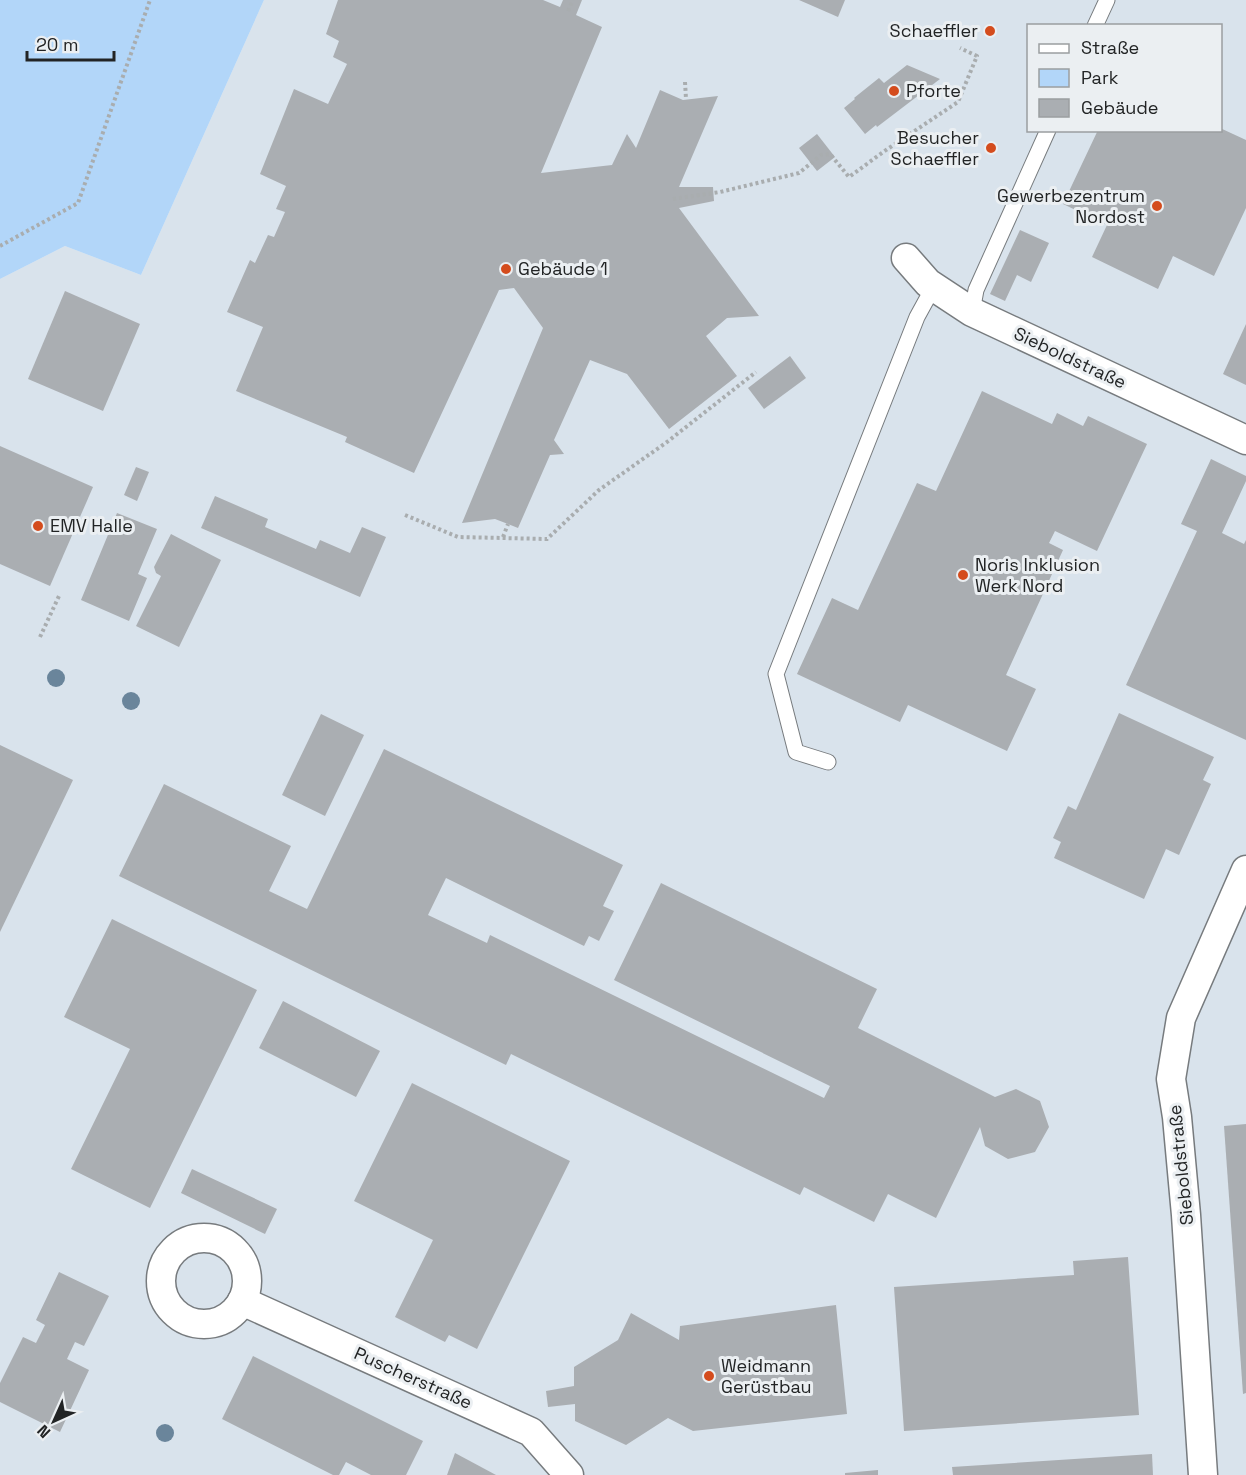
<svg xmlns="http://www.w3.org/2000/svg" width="1246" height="1475" font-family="'Space Grotesk',sans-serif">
<rect width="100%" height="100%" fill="#ebeff2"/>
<path fill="#d9e3ec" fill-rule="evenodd" d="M264,0h982v1475h-1246v-1196l65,-33 76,29zM1028,26h192v104h-192z"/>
<path fill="#b2d6f9" d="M0,0h264l-123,275 -76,-29 -65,33z"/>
<g fill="#aaaeb2">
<path d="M338,0h205l17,7 3,-7h19l-6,15 26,12 -61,146 71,-8 15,-31 9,14 24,-58 23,10 35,-4 -39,91h34l1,14 -35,7 80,108 -32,2 -21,18 31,40 -68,53 -42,-55 -37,-14 -36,80 10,14 -14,1 -32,73 -23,-9 -33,4 81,-195 -29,-40 -15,2 -85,183 -69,-31 2,-5 -111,-46 27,-64 -36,-15 23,-52 5,3 13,-28 6,2 11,-25 -9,-3 10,-23 -26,-12 34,-85 34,15 19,-40 -14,-7 6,-16 -13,-7z"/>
<path d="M799,0h46l-7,17z"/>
<path d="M907,65l33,14 -63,48 -1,-2 -11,9 -21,-26 11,-9 -1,-1 25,-20 5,5z"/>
<path d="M1220,128l26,12v68l-32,68 -41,-20 -15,33 -66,-32 15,-32 -44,-21 35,-74h122z"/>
<path d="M817,134l18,23 -18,14 -18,-23z"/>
<path d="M1020,230l29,13 -18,39 -14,-7 -12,26 -15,-7z"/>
<path d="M65,291l75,33 -37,87 -75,-32z"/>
<path d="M1246,324v61l-23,-11z"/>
<path d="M790,356l16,22 -42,31 -16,-21z"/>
<path d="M982,391l70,33 5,-11 26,13 5,-10 59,28 -50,107 -42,-20 -6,12 14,7 -57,125 30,14 -29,62 -99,-46 -8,17 -103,-48 35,-76 26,12 59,-127 19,8z"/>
<path d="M0,446l93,41 -43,99 -50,-22z"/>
<path d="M1211,459l35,17v5l-24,52 22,11 2,-4v200l-120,-55 71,-154 -16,-7z"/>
<path d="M136,467l13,5 -12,29 -13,-6z"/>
<path d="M215,496l53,23 -3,8 51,22 4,-9 30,13 12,-26 24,10 -26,60 -159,-69z"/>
<path d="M117,513l40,16 -19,45 9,4 -18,43 -48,-21z"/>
<path d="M171,534l50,26 -42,87 -43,-21 25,-50 -5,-3 -2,-6z"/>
<path d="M1119,713l95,44 -11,23 8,4 -32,71 -13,-6 -22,50 -90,-41 7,-16 -8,-4 15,-32 8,4z"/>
<path d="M321,714l43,21 -39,81 -43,-21z"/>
<path d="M0,745l73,35 -73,152z"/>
<path d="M384,749l239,116 -20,41 11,5 -15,30 -10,-5 -5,10 -138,-68 -18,37 59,28 3,-8 334,163 6,-12 -216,-106 47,-97 216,106 -19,39 137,69 21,-8 24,12 9,26 -14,25 -27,7 -23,-13 -5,-19 -44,91 -48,-24 -14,28 -70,-35 -4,8 -289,-141 -5,11 -387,-189 45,-92 127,62 -22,45 38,18z"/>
<path d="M112,919l145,71 -107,218 -79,-39 59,-120 -66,-32z"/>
<path d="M283,1001l97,50 -24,46 -97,-49z"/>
<path d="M412,1083l158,78 -93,188 -28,-14 -4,7 -50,-25 38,-77 -79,-39z"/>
<path d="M1246,1124v269l-3,1 -19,-268z"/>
<path d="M192,1169l85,40 -12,25 -84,-41z"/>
<path d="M1128,1257l11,158 -235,16 -10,-144 180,-12 -1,-14z"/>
<path d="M59,1272l50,24 -25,50 -9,-4 -8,17 22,11 -29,62 -60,-30v-19l23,-46 13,6 9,-18 -9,-5z"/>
<path d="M836,1305l11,109 -154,17 -25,-13 -42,27 -51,-24v-17l-27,3 -2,-16 28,-5v-19l44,-27 13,-27 48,27 1,-14z"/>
<path d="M253,1356l170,85 -17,34h-35l-25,-13 -7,13h-6l-111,-56z"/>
<path d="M455,1453l41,22h-49z"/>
<path d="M1152,1454l1,21h-200l-1,-8z"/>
<path d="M878,1470v5h-33v-2z"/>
</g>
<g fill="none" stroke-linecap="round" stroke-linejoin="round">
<defs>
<g id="lane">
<path d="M1095,26l12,-26"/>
<path d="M972,312l4,-22 72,-160"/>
<path d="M828,762l-32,-10 -20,-78 141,-357 17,-31"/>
</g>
<g id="street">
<path d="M906,258l22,25 44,29 274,128"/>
<circle cx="204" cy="1281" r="43"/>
<path d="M242,1301l289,131 38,43"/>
<path d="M1203,1475l-17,-260 -9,-98 -6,-38 10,-61 65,-148"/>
</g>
</defs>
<use href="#lane" stroke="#777b7e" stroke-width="17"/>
<use href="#street" stroke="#777b7e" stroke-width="31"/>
<g stroke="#a9adaf" stroke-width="4" stroke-dasharray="3 3" stroke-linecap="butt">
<path d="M568,11l5,-11"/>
<path d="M685,82l1,17"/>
<path d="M673,199l47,-7 79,-19 22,-18 9,-1 19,23 37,-27 72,-48 19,-46 -17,-8"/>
<path d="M0,246l78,-43 72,-203"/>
<path d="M405,515l53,22 89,2 52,-49 68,-48 89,-70"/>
<path d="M503,537l5,-13"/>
<path d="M40,637l19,-41"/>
</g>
<use href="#lane" stroke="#fff" stroke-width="15"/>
<use href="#street" stroke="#fff" stroke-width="28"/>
</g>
<g fill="#6a859b">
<circle cx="56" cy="678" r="9"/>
<circle cx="131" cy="701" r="9"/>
<circle cx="165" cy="1433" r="9"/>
</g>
<g fill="#d44c1d" stroke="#ebeff2" stroke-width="2">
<circle cx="990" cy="31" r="6"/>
<circle cx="894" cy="91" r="6"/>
<circle cx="991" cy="148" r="6"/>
<circle cx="1157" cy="206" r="6"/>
<circle cx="506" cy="269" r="6"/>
<circle cx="38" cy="526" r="6"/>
<circle cx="963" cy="575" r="6"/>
<circle cx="709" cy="1376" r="6"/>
</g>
<g text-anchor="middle" stroke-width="6" stroke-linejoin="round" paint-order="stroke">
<g font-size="18" fill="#222425" stroke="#ebeff2" text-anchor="start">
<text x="978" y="37" text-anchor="end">Schaeffler</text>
<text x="906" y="97">Pforte</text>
<text x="979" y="144" text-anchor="end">Besucher<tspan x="979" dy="21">Schaeffler</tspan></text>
<text x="1145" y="202" text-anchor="end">Gewerbezentrum<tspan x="1145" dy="21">Nordost</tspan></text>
<text x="518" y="275">Gebäude 1</text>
<text x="50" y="532">EMV Halle</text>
<text x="975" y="571">Noris Inklusion<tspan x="975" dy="21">Werk Nord</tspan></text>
<text x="721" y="1372">Weidmann<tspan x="721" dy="21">Gerüstbau</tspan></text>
</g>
<g font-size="18" fill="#222425" stroke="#ebeff2">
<text transform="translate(1070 358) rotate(25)" y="6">Sieboldstraße</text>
<text transform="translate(1181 1165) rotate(-96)" y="6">Sieboldstraße</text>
<text transform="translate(413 1378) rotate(24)" y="6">Puscherstraße</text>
</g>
</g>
<rect x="1027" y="24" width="195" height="108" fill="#ebeff2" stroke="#9b9ea0" stroke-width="1.5"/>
<rect x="1039" y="44" width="30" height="9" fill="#ffffff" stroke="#9b9ea0" stroke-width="1.5"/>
<text x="1081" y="54" font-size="18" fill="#222425">Straße</text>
<rect x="1039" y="69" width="30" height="18" fill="#b2d6f9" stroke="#9b9ea0" stroke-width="1.5"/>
<text x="1081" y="84" font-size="18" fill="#222425">Park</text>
<rect x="1039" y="99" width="30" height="18" fill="#aaaeb2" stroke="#9b9ea0" stroke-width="1.5"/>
<text x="1081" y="114" font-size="18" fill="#222425">Gebäude</text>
<g transform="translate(54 1421) rotate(225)" stroke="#ebeff2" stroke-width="4.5" paint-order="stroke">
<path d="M0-4.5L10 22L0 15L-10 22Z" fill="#222425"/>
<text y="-9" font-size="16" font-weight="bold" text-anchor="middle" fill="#222425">N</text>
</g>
<path d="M27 51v9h87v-9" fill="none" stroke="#222425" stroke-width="3"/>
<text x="36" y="51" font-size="18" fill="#222425" stroke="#ebeff2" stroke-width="4.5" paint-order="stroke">20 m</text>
</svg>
